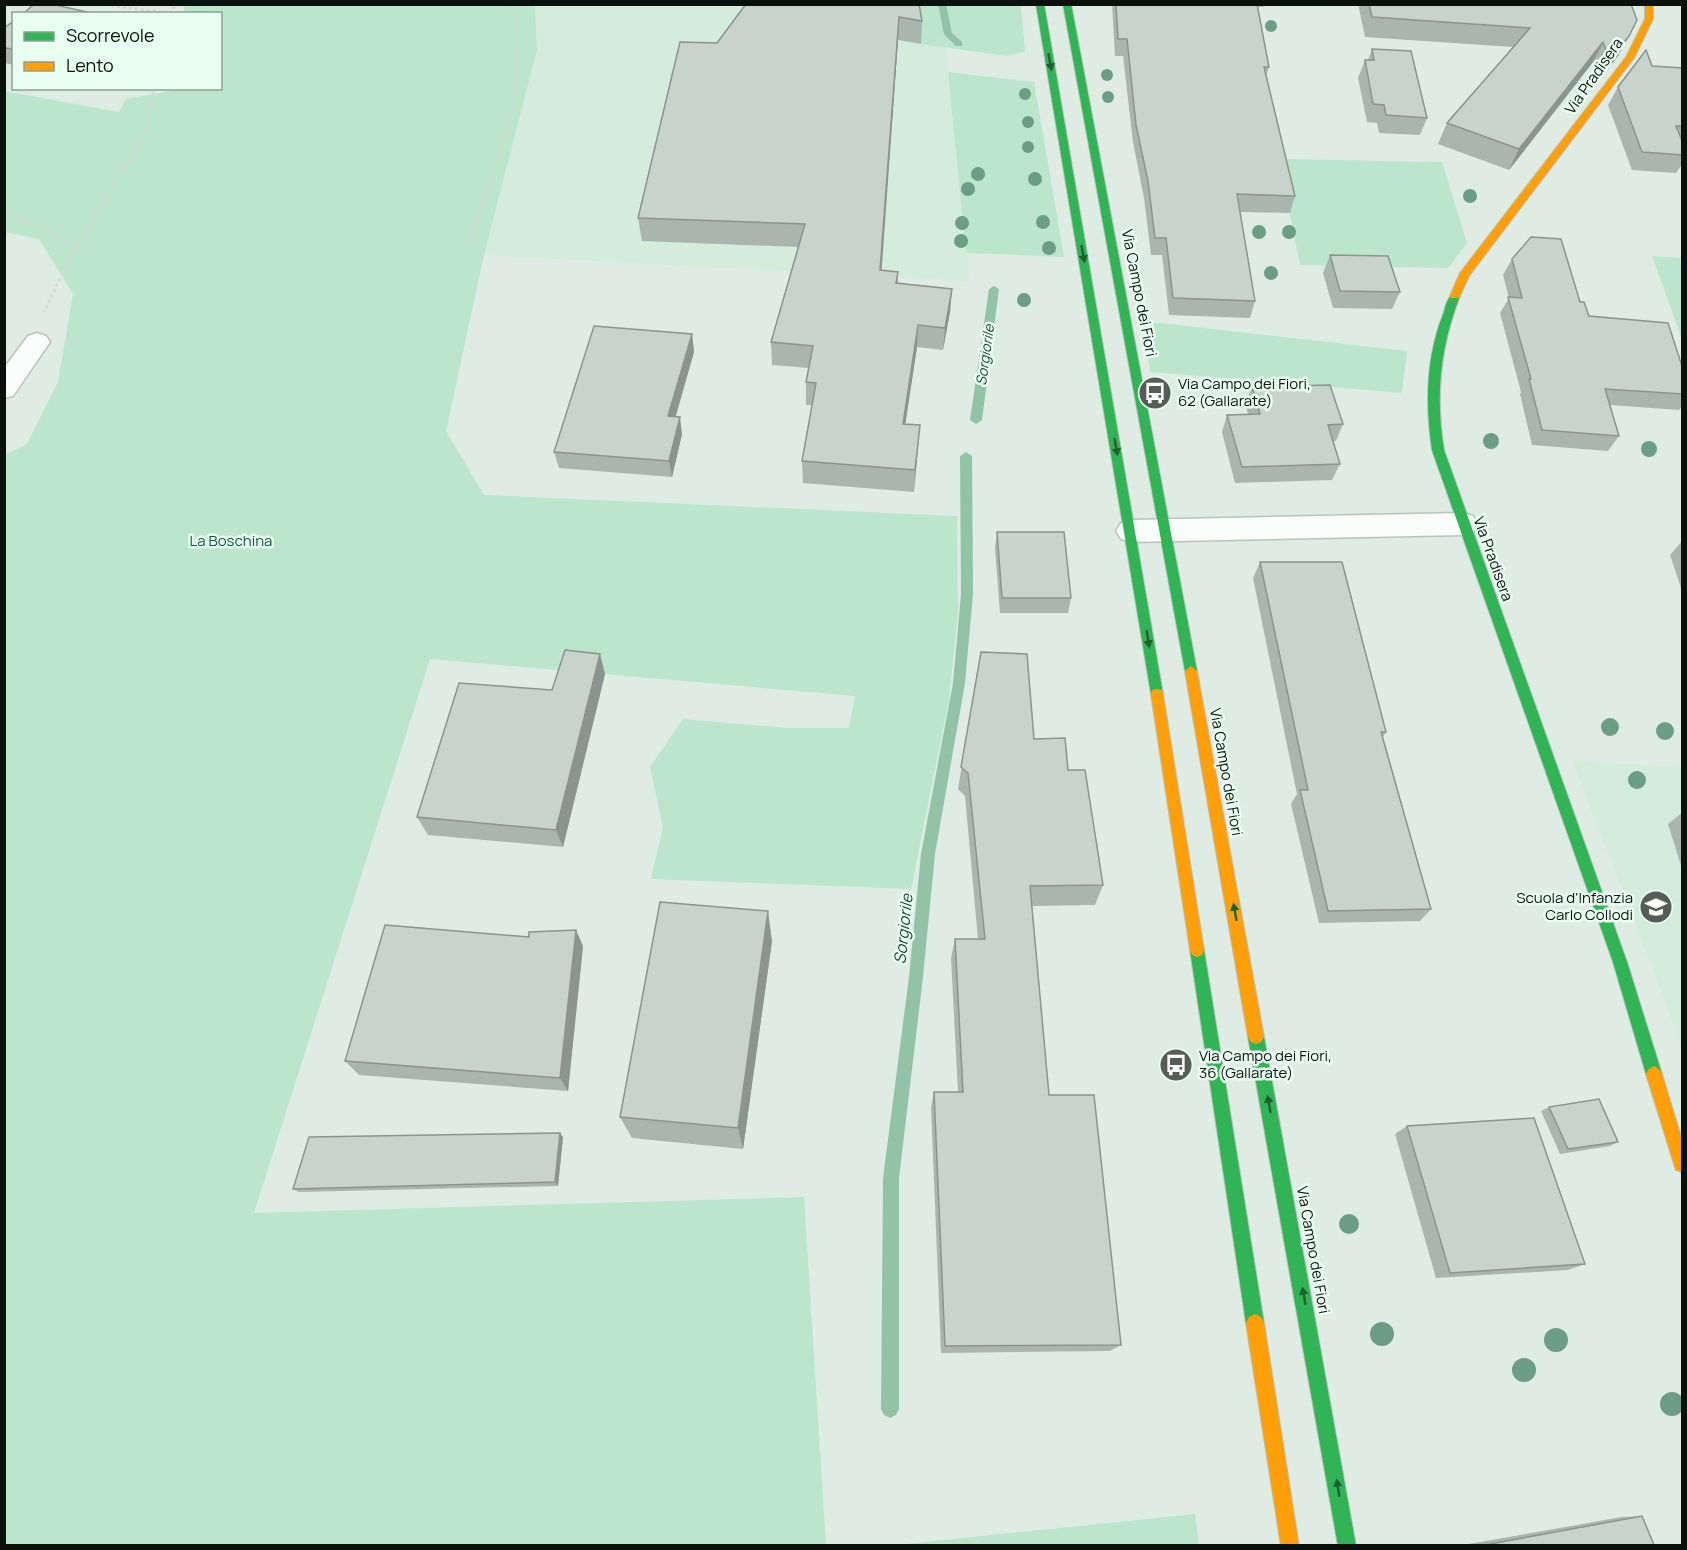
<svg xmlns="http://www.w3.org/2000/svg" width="1687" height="1550" font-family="Manrope,sans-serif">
<rect width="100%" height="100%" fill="#deece3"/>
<g fill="#d4ecdc">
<path d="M535,5h380l6,39 25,3 23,234 -485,-26 53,-205z"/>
<path d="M1572,760l110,8v278z"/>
</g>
<g fill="#bce6cc">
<path d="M184,5h351l2,45 -53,205 -38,176 38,64 473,21 1,98 -9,86 -38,189 -260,-10 12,-52 -13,-60 33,-48 105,9h61l6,-32 -425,-37 -176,554 550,-16 22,348h-821v-1090l22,-11 31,-62 15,-88 -34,-55 -34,-7 -1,-141 115,21 7,-13 56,-10 38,-1v-74l-36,-1z"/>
<path d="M915,5h106l4,47 -19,4 -85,-12z"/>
<path d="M948,72l86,10 30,175 -98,-4z"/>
<path d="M1279,159l163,3 25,81 -19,25 -148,-3z"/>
<path d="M1652,256l30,2v81z"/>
<path d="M1143,321l264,30 -5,42 -252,-21z"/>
<path d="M1195,1514l4,31h-303z"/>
</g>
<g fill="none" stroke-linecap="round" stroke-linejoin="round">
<g fill="#92c3a6" fill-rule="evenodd">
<path d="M938,4h8l6,29 10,9v4h-6l-12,-12z"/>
<path d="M994,286l5,3 -17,131 -6,4 -6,-4 19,-131z"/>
<path d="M966,452l6,4 1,138 -8,89 -30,171 -12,123 -24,201v231l-3,6 -6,3 -6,-3 -3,-6 2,-231 26,-201 12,-123 32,-171 8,-89 -1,-138z"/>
</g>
<defs>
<g id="street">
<path d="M37,333l9,3 4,6 -37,54 -9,2v-30l24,-32z"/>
<path d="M1463,513l10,3 5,8 -5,8 -10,3 -332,7 -10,-3 -5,-8 5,-8 10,-3z"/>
</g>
<g id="fast">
<path d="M1036,4h8l119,690 -1,4h-10l-1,-4z"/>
<path d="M1063,4h8l126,667 -6,5 -6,-5z"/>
<path d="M1455,293l5,3c-20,51 -25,100 -16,154l183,512 35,112 -3,5 -5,3 -5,-3 -3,-5 -33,-112 -181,-512c-7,-47 -6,-94 12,-138 2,-8 4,-16 11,-19z"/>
<path d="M1197,943l5,2 2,5 60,373 -3,6 -6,3 -6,-3 -3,-6 -56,-373 2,-5z"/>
<path d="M1256,1030l5,2 3,5 92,509h-18l-90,-509 3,-5z"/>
</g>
<g id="slow">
<path d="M1645,4h8v15l-19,39 -165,218 -10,22h-8l-1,-2 10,-23 166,-216 19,-38z"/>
<path d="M1191,666l6,5 67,366 -3,5 -5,2 -5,-2 -3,-5 -63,-366z"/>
<path d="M1157,689l5,1 1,4 41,256 -2,5 -5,2 -5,-2 -2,-5 -39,-256 1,-4z"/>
<path d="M1654,1066l5,3 3,5 20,66v32l-6,-2 -2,-6 -28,-90 3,-5z"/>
<path d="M1255,1314l6,3 3,6 35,223h-18l-35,-223 3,-6z"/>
</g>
</defs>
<use href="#street" stroke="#b8c3bb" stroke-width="3"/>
<use href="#fast" stroke="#b8c3bb" stroke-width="2"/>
<use href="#slow" stroke="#b8c3bb" stroke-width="2"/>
<g stroke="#d5d8d6" stroke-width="3" stroke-dasharray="3 3" stroke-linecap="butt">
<path d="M99,4l71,9"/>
<path d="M170,14l5,-10"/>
<path d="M4,211l39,17 32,20 -31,64"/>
<path d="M468,247l47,-146 2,-97"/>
<path d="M75,248l72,-116 7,-44"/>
</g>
<use href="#street" fill="#fafcfb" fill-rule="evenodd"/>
<use href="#fast" fill="#30b455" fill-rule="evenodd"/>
<use href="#slow" fill="#ff9f0a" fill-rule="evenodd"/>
</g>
<g fill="#6c9d85">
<circle cx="1271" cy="26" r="6"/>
<circle cx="1107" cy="75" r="6"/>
<circle cx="1025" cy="94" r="6"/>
<circle cx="1108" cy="97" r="6"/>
<circle cx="1028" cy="122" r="6"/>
<circle cx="1028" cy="147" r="6"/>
<circle cx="978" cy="174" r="7"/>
<circle cx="1035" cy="179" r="7"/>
<circle cx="968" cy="189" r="7"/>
<circle cx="1470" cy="196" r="7"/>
<circle cx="1043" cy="222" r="7"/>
<circle cx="962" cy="223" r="7"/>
<circle cx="1259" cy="232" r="7"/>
<circle cx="1289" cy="232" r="7"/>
<circle cx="961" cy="241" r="7"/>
<circle cx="1049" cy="248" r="7"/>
<circle cx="1271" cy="273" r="7"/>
<circle cx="1024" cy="300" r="7"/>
<circle cx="1491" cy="441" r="8"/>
<circle cx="1649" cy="449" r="8"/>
<circle cx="1610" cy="727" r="9"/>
<circle cx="1665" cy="731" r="9"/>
<circle cx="1637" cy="780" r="9"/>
<circle cx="1349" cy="1224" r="10"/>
<circle cx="1382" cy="1334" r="12"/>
<circle cx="1556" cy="1340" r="12"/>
<circle cx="1524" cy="1370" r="12"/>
<circle cx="1672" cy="1404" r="12"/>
</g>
<g fill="#abb5af">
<path d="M919,4l3,17 -1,23 -23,-4 -17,230 17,2v11l54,6 -2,23 -7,38 -26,-3 -12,77 13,23 -4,45 -111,-9 -1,-22 10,-56h-6v-23l3,-14 -37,-3 -1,-23 27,-95 -156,-6 -4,-23 79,-175z"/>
<path d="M1112,4h152l-1,3h-5l11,60 -3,9 29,120 -5,17 -50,-1 15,89 -5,17 -81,-3 -7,-60h-11l-7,-57 -11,-56 -10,-86h-8z"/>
<path d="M1358,4h273l-13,52 -19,24 -6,-18 -84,108 -71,-26 9,-21 66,-76 -148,-10z"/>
<path d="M14,21v44l-10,-2v-35z"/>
<path d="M1372,49l55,69 -7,17 -41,-2 -2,-10 -10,-1 -9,-44 7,-18h3z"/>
<path d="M1652,66l31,2v95l-7,10 -44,-3 -24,-65 10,-18z"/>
<path d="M1330,255l70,37 -8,17 -59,-1 -10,-35z"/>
<path d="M1512,259l68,43 9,14 94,53v36l-4,5 -69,-5 9,31 -11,15 -76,-6 -12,-51 1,-2 -21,-79 9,-15 -6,-23z"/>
<path d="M692,334l2,18 -19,65 7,17 -10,43 -113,-9 -5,-16z"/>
<path d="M1252,387l91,37 -7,17h-3l7,23 -8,16 -97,3 -13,-51 5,-17 21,-1 -3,-10z"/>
<path d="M997,532l74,66 -3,15h-68l-5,-65z"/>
<path d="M1683,540v54l-13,-39z"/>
<path d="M1260,562l126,170 -3,5 48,172 -11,12 -101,2 -28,-119 6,-10 -44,-216z"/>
<path d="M981,652l53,87 34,31 35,115 -8,20 -63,1 17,189 72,250 -11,6 -169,2 -10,-246 3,-15h24l-7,-134 4,-19h23l-13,-143 -7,-7z"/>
<path d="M605,674l-42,173 -135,-12 -11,-18 135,-127z"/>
<path d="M1683,812v60l-15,-48z"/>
<path d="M772,941l-29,208 -111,-11 -12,-21z"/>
<path d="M583,946l-15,145 -209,-16 -14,-14z"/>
<path d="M1549,1107l69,35 -8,4 -50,8 -19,-43z"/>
<path d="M1407,1126l178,138 -17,6 -132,8 -41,-144z"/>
<path d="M563,1137l-5,49 -259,6 -6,-3z"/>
<path d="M1642,1516l12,29h-185v-1l153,-27z"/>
</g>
<g fill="#8b948e">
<path d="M899,17l-1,23 -18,253v-23z"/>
<path d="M1629,36l-11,20 -19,24 11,-20z"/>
<path d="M1603,42l-10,20 -84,108 10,-21z"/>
<path d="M952,289l-2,23 -7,38 2,-22z"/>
<path d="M918,325l-1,22 -15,99 1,-22z"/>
<path d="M692,334l2,18 -23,81 -3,-17z"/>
<path d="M680,417l2,17 -10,43 -3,-16z"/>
<path d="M920,425l-2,22 -4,45 1,-22z"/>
<path d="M600,654l5,20 -42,173 -7,-17z"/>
<path d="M768,911l4,30 -29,208 -5,-21z"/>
<path d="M576,930l7,16 -15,145 -8,-13z"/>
<path d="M560,1133l3,4 -5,49 -3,-4z"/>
</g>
<g fill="#c7d3cb" stroke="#8b948e" stroke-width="1.5">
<path d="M34,4h17l45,10h-73z"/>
<path d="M746,4h173l3,17 -23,-4 -19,253 18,2 -2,11 56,6 -7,39 -27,-3 -15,99 17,1 -5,45 -113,-9 14,-78 -10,-1 7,-36 -42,-4 34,-118 -167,-6 42,-176 37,1z"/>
<path d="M1116,4h141l12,63h-5l31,129 -58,-2 18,107 -82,-3 -7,-60h-11l-7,-57 -12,-56 -9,-86h-9z"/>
<path d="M1369,4h262l6,16 -8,16 -19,24 -7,-18 -84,107 -72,-26 83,-95 -158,-11z"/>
<path d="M14,21v28l-10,-1v-20z"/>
<path d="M1372,49l39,2 16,67 -41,-3 -2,-10 -11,-1 -8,-44h9z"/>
<path d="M1646,50l6,16 31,2v58h-7l7,17v12l-41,-3 -24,-65z"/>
<path d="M1531,237l30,2 19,63h4l5,14 79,7 15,46v25l-78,-5 14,47 -77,-6 -13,-51h2l-23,-82 14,1 -10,-39z"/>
<path d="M1330,255l58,1 12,36 -60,-1z"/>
<path d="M594,326l98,8 -24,82 12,1 -11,44 -115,-9z"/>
<path d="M1330,385l13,39 -15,1 12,39 -98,3 -15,-52 33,-1 -8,-27z"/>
<path d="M997,532h67l7,66h-69z"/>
<path d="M1260,562h82l44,170h-5l50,177 -103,2 -28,-121h8z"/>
<path d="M565,650l35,4 -44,176 -139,-13 42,-134 93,7z"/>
<path d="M981,652l46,2 7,85 31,-1 3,32h17l18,115 -73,1 19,209h45l27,250 -176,1 -11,-254h29l-8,-153h30l-17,-166 -7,-6z"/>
<path d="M660,902l108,9 -30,217 -118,-11z"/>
<path d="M385,925l144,12v-5l47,-2 -16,148 -215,-17z"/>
<path d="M1599,1099l19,43 -50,7 -19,-42z"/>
<path d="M1534,1118l51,146 -135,9 -43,-147z"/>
<path d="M560,1133l-5,49 -262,7 16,-52z"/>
<path d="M1642,1516l12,29h-169z"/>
</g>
<defs><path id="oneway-solid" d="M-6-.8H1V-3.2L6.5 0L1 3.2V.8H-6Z" transform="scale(1.5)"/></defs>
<g fill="#1c6230">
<use href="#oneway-solid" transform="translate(1050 62) rotate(80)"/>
<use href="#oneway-solid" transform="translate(1083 254) rotate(80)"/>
<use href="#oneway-solid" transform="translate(1116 447) rotate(80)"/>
<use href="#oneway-solid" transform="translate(1148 639) rotate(81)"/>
<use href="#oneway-solid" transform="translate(1235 912) rotate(-100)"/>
<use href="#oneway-solid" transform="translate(1269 1104) rotate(-100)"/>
<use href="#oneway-solid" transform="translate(1304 1296) rotate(-100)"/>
<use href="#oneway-solid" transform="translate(1338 1488) rotate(-99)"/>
</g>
<defs>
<symbol id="bus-disc" viewBox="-11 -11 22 22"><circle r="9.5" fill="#545e57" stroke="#e9fef0"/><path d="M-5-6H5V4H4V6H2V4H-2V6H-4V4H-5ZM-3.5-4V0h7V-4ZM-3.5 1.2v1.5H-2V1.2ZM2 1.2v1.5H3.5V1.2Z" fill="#fff"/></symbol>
<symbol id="school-disc" viewBox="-11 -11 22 22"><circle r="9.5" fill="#545e57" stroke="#e9fef0"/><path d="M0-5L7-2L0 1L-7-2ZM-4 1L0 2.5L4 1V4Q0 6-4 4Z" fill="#fff"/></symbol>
</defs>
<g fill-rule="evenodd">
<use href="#bus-disc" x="1136" y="374" width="38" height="38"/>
<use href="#school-disc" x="1637" y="888" width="38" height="38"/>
<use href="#bus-disc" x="1157" y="1046" width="38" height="38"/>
</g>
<g text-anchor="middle" stroke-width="5" stroke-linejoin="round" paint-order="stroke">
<g font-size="14" font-style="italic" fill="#16492f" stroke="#e9fef0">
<text transform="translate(985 355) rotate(-82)" y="5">Sorgiorile</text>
</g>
<g font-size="15" fill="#09110c" stroke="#e9fef0">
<text transform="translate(1594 76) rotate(-55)" y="5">Via Pradisera</text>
<text transform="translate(1139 293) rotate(79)" y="5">Via Campo dei Fiori</text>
<text transform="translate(1493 559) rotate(70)" y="5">Via Pradisera</text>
<text transform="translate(1226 772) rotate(80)" y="5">Via Campo dei Fiori</text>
<text transform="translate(1313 1250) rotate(80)" y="5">Via Campo dei Fiori</text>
</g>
<g font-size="15" fill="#09110c" stroke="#e9fef0" text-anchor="start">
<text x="1178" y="389">Via Campo dei Fiori,<tspan x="1178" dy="17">62 (Gallarate)</tspan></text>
<text x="1633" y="903" text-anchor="end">Scuola d'Infanzia<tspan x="1633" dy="17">Carlo Collodi</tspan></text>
<text x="1199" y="1061">Via Campo dei Fiori,<tspan x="1199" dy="17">36 (Gallarate)</tspan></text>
</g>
<g font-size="15" fill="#0e5c38" stroke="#e9fef0">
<text x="231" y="546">La Boschina</text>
</g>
<g font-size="16" font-style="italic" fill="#16492f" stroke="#e9fef0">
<text transform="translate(903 929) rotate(-84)" y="6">Sorgiorile</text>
</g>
</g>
<rect width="1687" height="1550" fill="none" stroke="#09110c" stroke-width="12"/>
<rect x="12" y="12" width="210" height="78" fill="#e9fef0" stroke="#8f9f95" stroke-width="1.5"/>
<rect x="24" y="32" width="30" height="9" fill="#30b455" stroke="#8f9f95" stroke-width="1.5"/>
<text x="66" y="42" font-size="18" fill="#09110c">Scorrevole</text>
<rect x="24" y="62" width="30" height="9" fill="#ff9f0a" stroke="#8f9f95" stroke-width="1.5"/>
<text x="66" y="72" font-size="18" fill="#09110c">Lento</text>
</svg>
